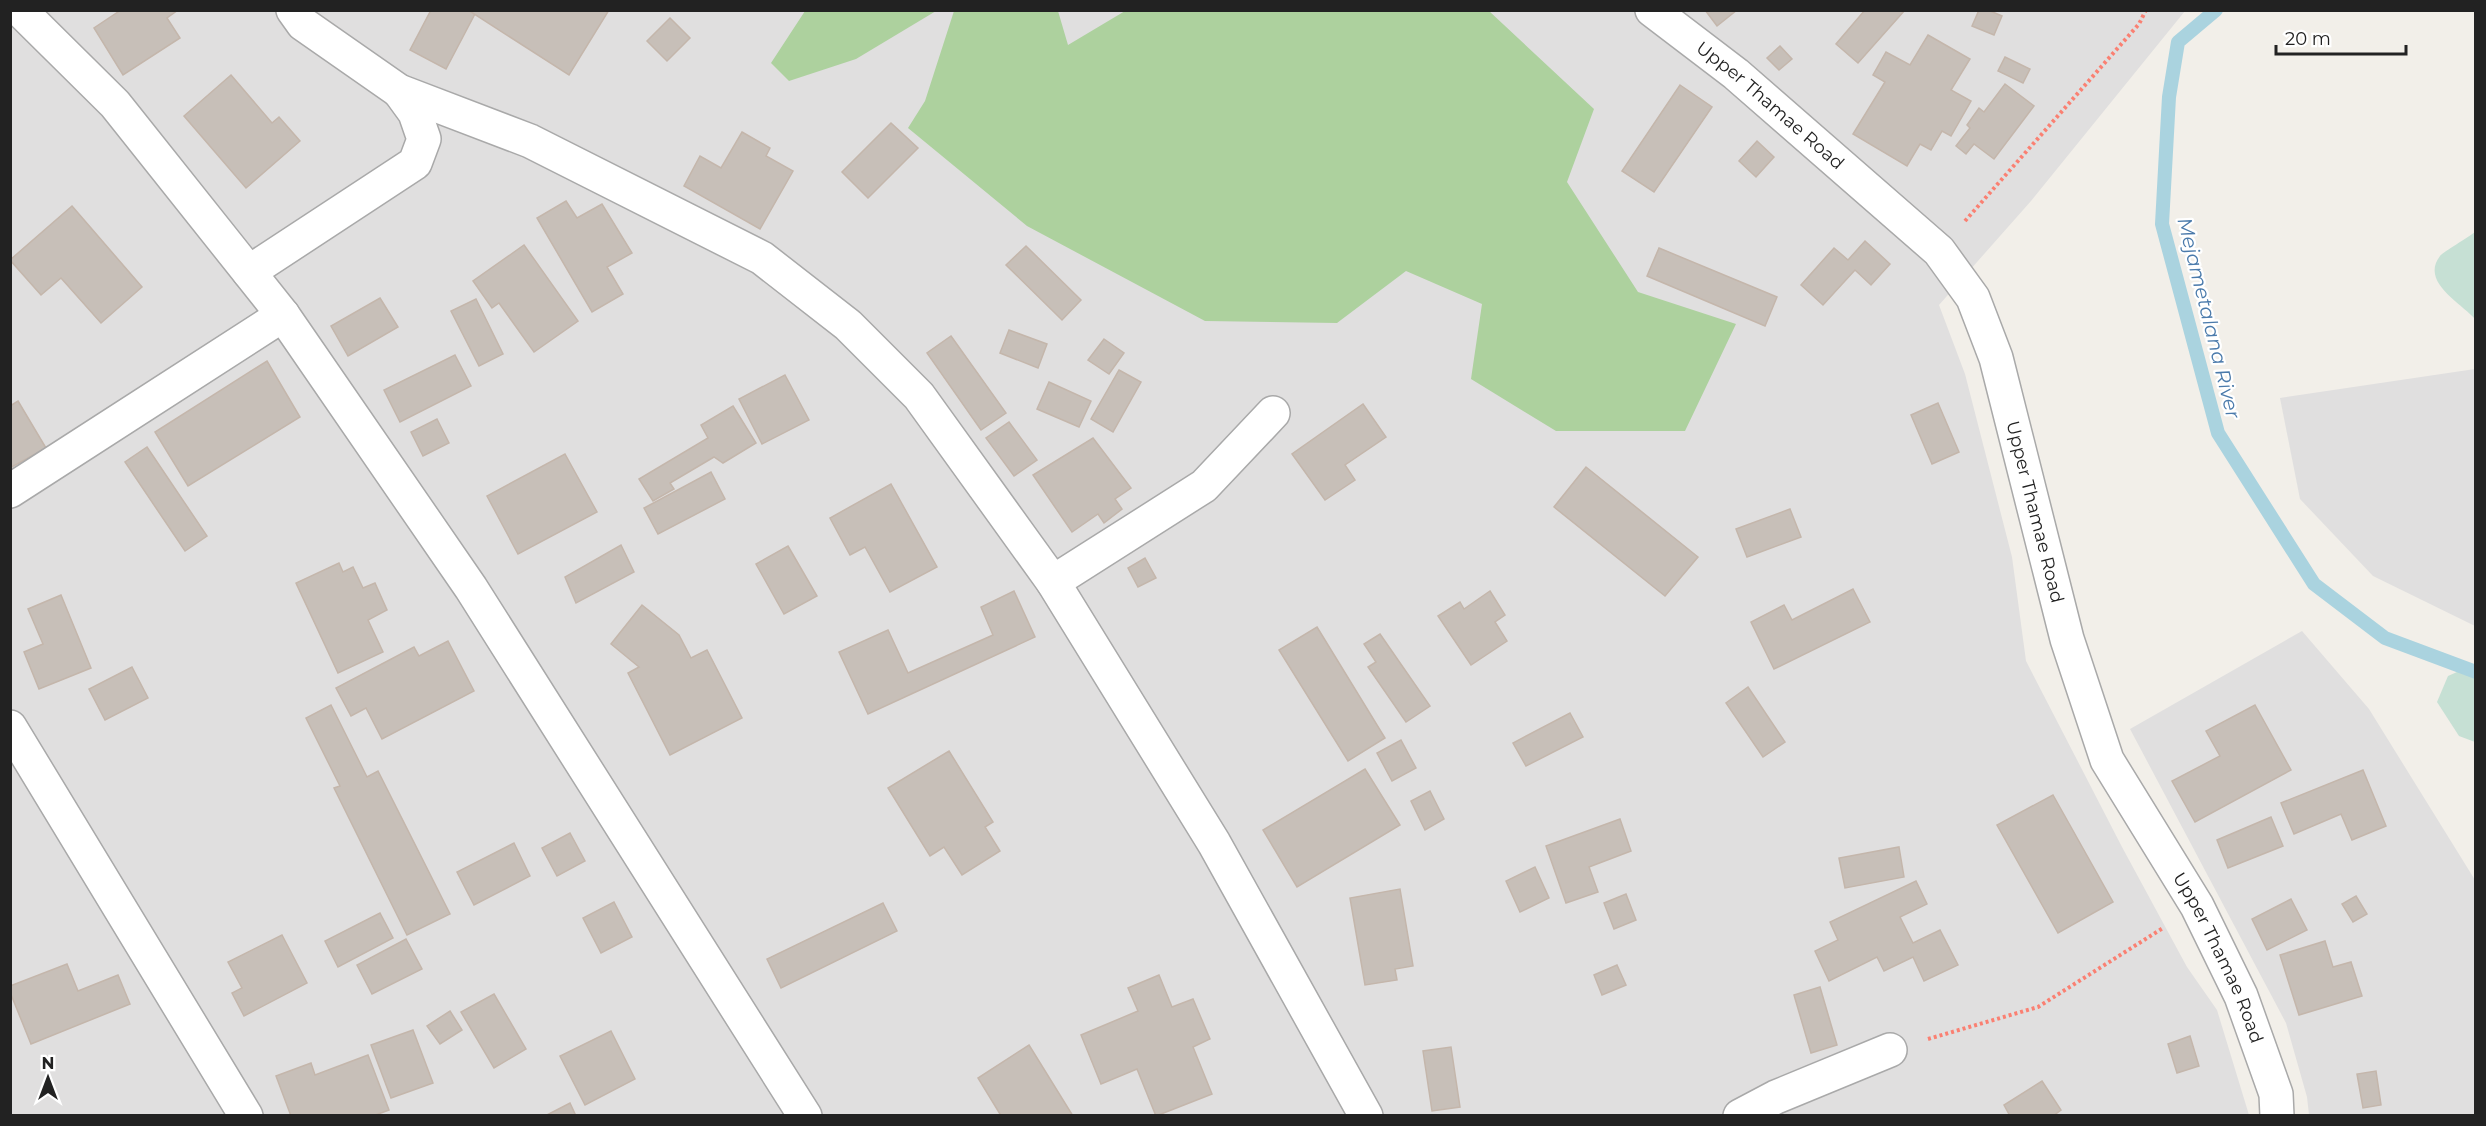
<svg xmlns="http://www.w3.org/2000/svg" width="2486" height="1126" font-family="Montserrat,sans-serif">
<rect width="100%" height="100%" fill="#f2efe9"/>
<g fill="#e0dfdf">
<path d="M10,11h2175l-154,190 -92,104 26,69 47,183 14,104 96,186 65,120 30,43 32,105h-2238z"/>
<path d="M2475,369h1l-1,257 -102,-50 -73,-77 -20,-101z"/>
<path d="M2302,631l67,78 106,171v235h-166l-2,-18 -21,-74 -156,-294z"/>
</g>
<g fill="#add19e">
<path d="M805,11v-1l131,1 -80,48 -67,22 -18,-18z"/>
<path d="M954,11h104l10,34 57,-34h364l105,98 -27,73 71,110 98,32 -51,107h-129l-85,-52 11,-75 -76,-33 -69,52 -132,-2 -178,-95 -119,-98 17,-27z"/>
</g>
<g fill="#c6e0d4">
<path d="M2475,232v87c-14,-16 -55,-37 -35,-63 3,-4 29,-19 35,-24z"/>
<path d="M2475,664v78l-16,-6 -22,-34 11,-26z"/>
</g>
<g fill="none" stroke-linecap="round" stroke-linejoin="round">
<path stroke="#aad3df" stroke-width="14" d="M2216,10l-38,32 -9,55 -7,127 56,209 96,151 71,54 91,34"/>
</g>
<g fill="#c7bfb8" stroke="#c4b6ab" stroke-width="1.5">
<path d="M121,10h57l-11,8 13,20 -57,37 -29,-47z"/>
<path d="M431,10h46l-31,59 -36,-19z"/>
<path d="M468,10h141l-40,65z"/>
<path d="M1705,10h32l-20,16z"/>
<path d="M1865,10h40l-47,53 -22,-19z"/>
<path d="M1979,10h9l14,6 -8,19 -22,-9z"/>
<path d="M670,18l20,20 -23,23 -20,-20z"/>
<path d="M1928,35l42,24 -19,31 20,11 -20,35 -9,-5 -11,19 -11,-6 -13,22 -54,-32 32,-52 -12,-7 13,-23 24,13z"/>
<path d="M1780,46l12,13 -13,11 -12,-12z"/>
<path d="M2005,57l25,12 -7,14 -25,-12z"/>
<path d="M231,75l41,48 7,-6 21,24 -54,47 -62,-72z"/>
<path d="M2005,84l29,22 -40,53 -20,-15 -8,10 -10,-8 14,-18 -3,-3 12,-17 5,4z"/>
<path d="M1680,85l32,22 -58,85 -32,-21z"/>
<path d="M891,123l27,25 -50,50 -26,-26z"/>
<path d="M742,132l28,16 -4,8 27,15 -33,58 -76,-43 16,-30 21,12z"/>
<path d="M1757,141l17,16 -18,20 -17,-16z"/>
<path d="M566,201l11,17 25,-14 30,49 -25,14 16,27 -31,18 -55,-94z"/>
<path d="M72,206l70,81 -41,36 -40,-45 -20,17 -31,-35z"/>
<path d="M1865,241l25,23 -19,21 -16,-15 -32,35 -22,-20 33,-37 14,12z"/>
<path d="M524,245l54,76 -44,31 -35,-49 -7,5 -19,-27z"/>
<path d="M1026,246l55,54 -19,20 -56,-55z"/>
<path d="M1659,248l118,49 -12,29 -118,-50z"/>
<path d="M380,298l18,29 -50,29 -17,-30z"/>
<path d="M476,299l27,55 -24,12 -28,-55z"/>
<path d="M1009,330l38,14 -9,24 -38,-15z"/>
<path d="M951,336l55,77 -25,17 -54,-77z"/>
<path d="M1104,339l20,14 -15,21 -21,-14z"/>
<path d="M455,355l16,31 -71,36 -16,-32z"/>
<path d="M267,361l33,56 -112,69 -33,-54z"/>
<path d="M1119,370l22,12 -28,50 -22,-13z"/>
<path d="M785,375l24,45 -47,24 -23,-45z"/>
<path d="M1049,382l42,19 -12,26 -42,-18z"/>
<path d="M18,401l28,47 -36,20v-62z"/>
<path d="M1938,403l21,49 -27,12 -21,-49z"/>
<path d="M1363,404l23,33 -41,28 10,15 -30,20 -33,-46z"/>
<path d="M733,406l23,37 -33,20 -9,-6 -44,26 4,6 -21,12 -14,-22 69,-41 -7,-13z"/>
<path d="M437,419l12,24 -26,13 -12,-24z"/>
<path d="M1009,422l28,38 -23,16 -28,-38z"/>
<path d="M1093,438l38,50 -16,11 7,10 -18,14 -6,-9 -26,18 -39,-57z"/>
<path d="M147,447l60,89 -22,15 -60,-89z"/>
<path d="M565,454l32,58 -79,42 -31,-58z"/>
<path d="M1586,467l112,90 -33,39 -111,-89z"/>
<path d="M711,472l14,27 -67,35 -14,-26z"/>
<path d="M891,484l46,83 -47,25 -25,-45 -15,8 -20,-37z"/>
<path d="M1790,509l11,28 -54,20 -11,-28z"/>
<path d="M621,545l13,27 -58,31 -11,-26z"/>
<path d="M788,546l29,50 -33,18 -28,-50z"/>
<path d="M1145,558l11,20 -18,9 -10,-19z"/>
<path d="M339,563l4,9 10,-5 10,21 12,-5 12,27 -19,10 15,32 -45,21 -42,-90z"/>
<path d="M1853,589l17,33 -96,47 -23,-47 33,-17 8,15z"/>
<path d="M1014,591l21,46 -167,77 -29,-62 49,-22 20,43 85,-38 -12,-28z"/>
<path d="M1490,591l15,24 -10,7 12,19 -36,24 -33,-49 22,-14 4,7z"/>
<path d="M61,595l30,73 -52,21 -15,-37 19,-8 -15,-35z"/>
<path d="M642,605l37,30 12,23 16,-8 35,68 -72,37 -42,-82 11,-6 -28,-23z"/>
<path d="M1317,627l68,111 -37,23 -69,-111z"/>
<path d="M1380,634l50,72 -24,16 -38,-55 8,-5 -12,-18z"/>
<path d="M448,641l26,50 -92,48 -16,-31 -15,8 -15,-28 78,-41 5,9z"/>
<path d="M132,667l16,31 -43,22 -16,-31z"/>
<path d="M1748,687l37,55 -22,15 -37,-54z"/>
<path d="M331,705l36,72 11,-6 72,143 -43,21 -73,-147 6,-2 -34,-68z"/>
<path d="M2255,705l36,65 -96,52 -23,-41 48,-25 -14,-25z"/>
<path d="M1570,713l13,24 -57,29 -13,-23z"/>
<path d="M1401,740l15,28 -24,13 -15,-28z"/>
<path d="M949,751l44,71 -8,5 15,24 -38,24 -18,-28 -14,9 -42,-68z"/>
<path d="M1365,769l35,56 -103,62 -34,-57z"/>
<path d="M2363,770l23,56 -34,14 -11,-26 -47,20 -13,-31z"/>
<path d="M1430,791l14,28 -19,11 -14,-29z"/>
<path d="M2053,795l60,107 -55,31 -61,-108z"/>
<path d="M2271,817l12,29 -55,22 -11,-28z"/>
<path d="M1620,819l11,32 -42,16 9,25 -32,11 -20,-57z"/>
<path d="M570,833l15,28 -28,15 -15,-28z"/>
<path d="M514,843l16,33 -56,29 -17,-33z"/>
<path d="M1899,847l5,30 -59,11 -6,-30z"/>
<path d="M1535,867l14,31 -29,14 -14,-31z"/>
<path d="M1916,881l11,23 -27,13 13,26 27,-13 18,35 -34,16 -11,-24 -29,14 -7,-14 -48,24 -14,-30 23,-11 -8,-18z"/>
<path d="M1400,889l13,77 -18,3 2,11 -32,5 -15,-87z"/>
<path d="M1626,894l10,26 -22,9 -10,-26z"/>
<path d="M2356,896l11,18 -14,8 -11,-18z"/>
<path d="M2291,899l16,31 -40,20 -15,-31z"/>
<path d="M614,902l18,35 -31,16 -18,-35z"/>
<path d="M883,903l14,28 -116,57 -14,-29z"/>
<path d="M380,913l13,25 -55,29 -13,-26z"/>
<path d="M282,935l25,48 -63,33 -12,-23 10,-5 -14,-26z"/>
<path d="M406,939l16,30 -50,25 -15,-29z"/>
<path d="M2325,941l8,26 18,-5 11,34 -63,19 -19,-60z"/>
<path d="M67,964l11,27 40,-16 12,29 -99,40 -21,-52v-6z"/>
<path d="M1617,965l9,20 -24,10 -8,-20z"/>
<path d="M1159,975l13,32 21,-8 17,40 -17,8 19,47 -56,22 -19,-47 -36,15 -20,-49 57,-24 -10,-23z"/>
<path d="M1820,987l17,58 -26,8 -17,-58z"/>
<path d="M494,994l32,55 -32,19 -33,-56z"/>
<path d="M450,1011l12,19 -22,14 -13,-18z"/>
<path d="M413,1030l20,53 -42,15 -20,-53z"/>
<path d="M611,1031l24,48 -50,26 -25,-49z"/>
<path d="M2190,1036l9,30 -22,7 -9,-29z"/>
<path d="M1029,1045l44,71h-75l2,-2 -22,-36z"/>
<path d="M1451,1047l9,60 -28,4 -9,-60z"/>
<path d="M368,1055l21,55 -16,6h-82l-15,-40 35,-13 4,12z"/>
<path d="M2376,1071l5,34 -18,3 -6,-34z"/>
<path d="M2042,1081l19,29 -8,6h-43l-6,-11z"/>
<path d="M570,1103l6,13h-31z"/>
</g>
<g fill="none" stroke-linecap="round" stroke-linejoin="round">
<defs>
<g id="minor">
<path d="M20,10l95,94 168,211 188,273 334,528"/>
<path d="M293,10l10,14 96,67 131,50 232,117 86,67 71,71 134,186 161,261 152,273"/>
<path d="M249,272l166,-109 9,-24 -9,-26 -16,-22"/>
<path d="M10,491l273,-176"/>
<path d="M1053,582l151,-96 69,-73"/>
<path d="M10,727l236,389"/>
<path d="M1740,1116l36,-19 114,-47"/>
</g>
<g id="tertiary">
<path id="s1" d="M1652,10l84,64 203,177 34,47 23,60 71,281 40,121 90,146 44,90 35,98 1,22"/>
</g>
</defs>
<use href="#minor" stroke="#a9a9a9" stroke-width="36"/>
<use href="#tertiary" stroke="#a9a9a9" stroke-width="36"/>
<g stroke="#fa8072" stroke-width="4" stroke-dasharray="3 3" stroke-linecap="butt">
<path d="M1965,221l174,-197 7,-14"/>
<path d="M1928,1039l110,-32 125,-79"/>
</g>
<use href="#minor" stroke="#fff" stroke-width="33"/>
<use href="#tertiary" stroke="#fff" stroke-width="33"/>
</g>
<g text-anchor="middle" stroke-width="4.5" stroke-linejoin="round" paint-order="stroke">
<g font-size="18" fill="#222" stroke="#fff">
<text dy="6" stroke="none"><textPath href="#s1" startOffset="152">Upper Thamae Road</textPath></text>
<text dy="6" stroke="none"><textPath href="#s1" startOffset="656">Upper Thamae Road</textPath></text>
<text dy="6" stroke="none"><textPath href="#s1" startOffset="1142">Upper Thamae Road</textPath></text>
</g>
<g font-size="20" font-style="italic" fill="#4a7aab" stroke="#fff">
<text transform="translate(2209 318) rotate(76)" y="7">Mejametalana River</text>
</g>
</g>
<rect width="2486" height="1126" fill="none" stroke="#222222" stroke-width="24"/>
<g transform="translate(48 1078)" stroke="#ffffff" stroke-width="4.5" paint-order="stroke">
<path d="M0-4.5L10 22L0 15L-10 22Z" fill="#222222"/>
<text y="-9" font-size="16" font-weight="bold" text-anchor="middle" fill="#222222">N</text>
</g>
<path d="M2276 45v9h130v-9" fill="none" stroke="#222222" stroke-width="3"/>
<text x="2285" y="45" font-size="18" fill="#222222" stroke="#ffffff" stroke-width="4.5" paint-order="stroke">20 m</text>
</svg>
